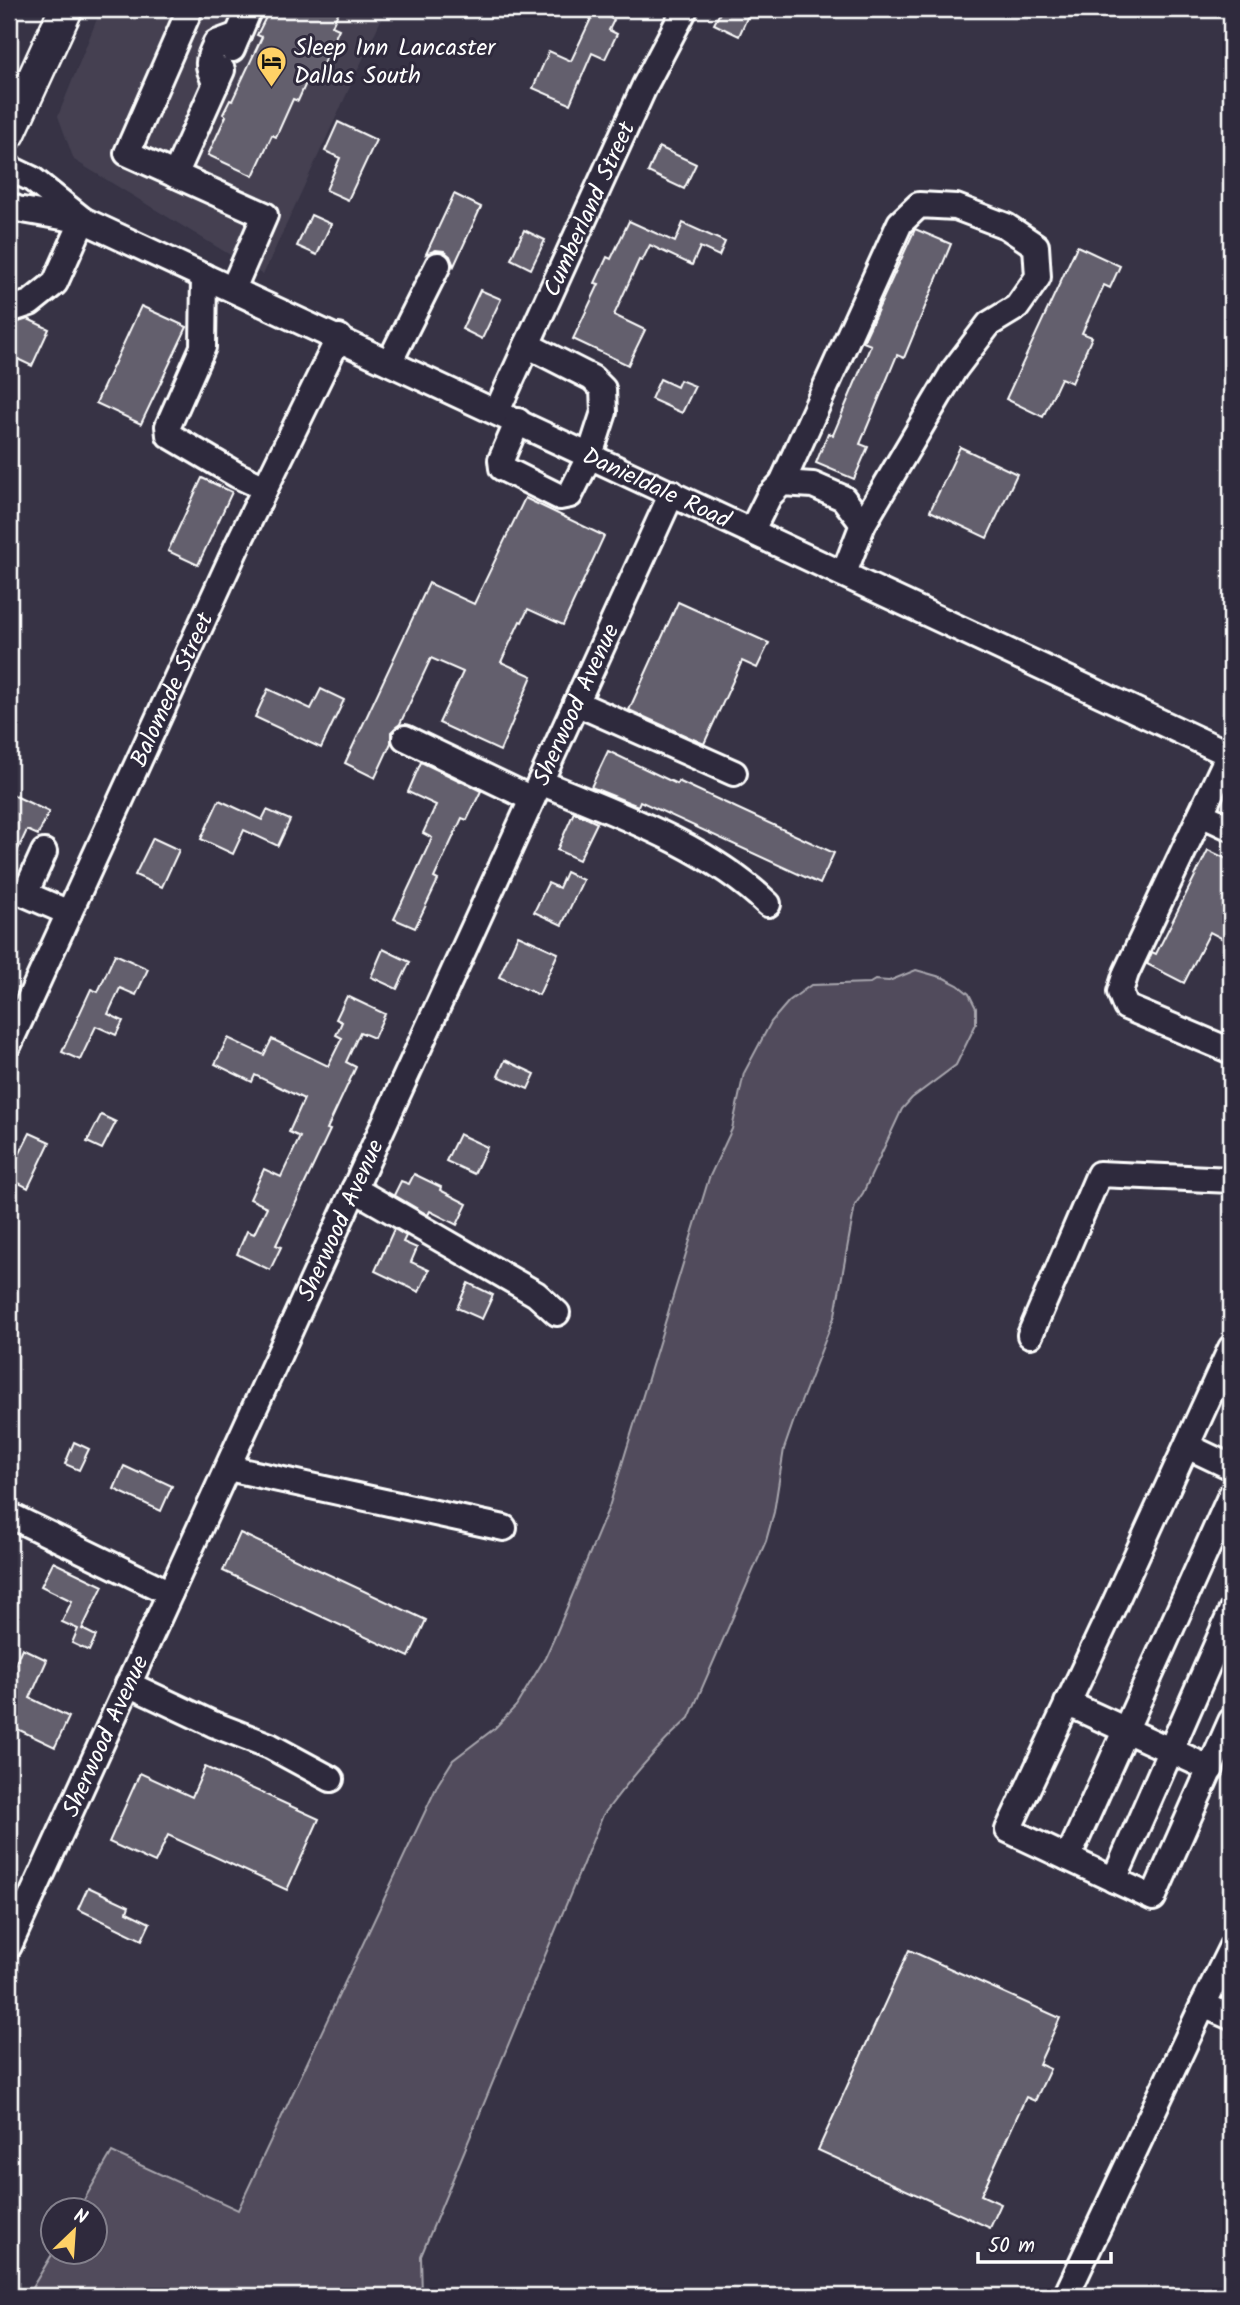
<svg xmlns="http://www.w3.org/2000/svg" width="1240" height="2305" font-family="Kalam,sans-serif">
<rect width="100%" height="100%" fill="#373345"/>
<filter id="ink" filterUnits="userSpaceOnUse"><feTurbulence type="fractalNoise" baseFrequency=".0143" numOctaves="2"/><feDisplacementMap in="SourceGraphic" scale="14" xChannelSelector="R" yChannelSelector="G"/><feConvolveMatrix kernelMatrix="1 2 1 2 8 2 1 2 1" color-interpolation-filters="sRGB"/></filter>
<g filter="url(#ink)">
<path fill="#444051" d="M101,9h285l-123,266 -189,-115 -16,-44z"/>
<path fill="#514c5c" stroke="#a8a6ae" stroke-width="2" d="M916,970l28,8 14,7 11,9 7,14v16l-20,41 -44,33 -10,11 -39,84 -8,12 -20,110 -41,105 -10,29 -10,63 -8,29 -77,177c-32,29 -60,62 -86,97l-182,441 1,40h-395l26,-43 41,-1v-42h-16l34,-58 126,58 200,-426 15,-24 42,-32 21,-22 29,-48 11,-24 53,-127 100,-329 23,-49 12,-56 27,-51 18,-21 22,-16 59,-2 5,-3 14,1z"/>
<g fill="#635f6d" stroke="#fff" stroke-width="2">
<path d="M270,9h70l-8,17 7,3 -22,48 -7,-3 -12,27 -5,-2 -17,38 -4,-2 -19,41 -45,-21 18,-39 -3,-2 7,-14 2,1 30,-64 -5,-2z"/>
<path d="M722,9h29l-12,27 -25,-12z"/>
<path d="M595,10l19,10 -5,10 8,4 -12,25 -13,-6 -22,51 -37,-16 16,-37 22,10z"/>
<path d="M338,122l38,18 -28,60 -22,-10 14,-32 -15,-7z"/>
<path d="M659,147l37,17 -12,25 -36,-17z"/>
<path d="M454,194l27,13 -27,59 -4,-10 -6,-5 -8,-1 -10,4z"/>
<path d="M311,215l20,9 -14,31 -20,-9z"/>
<path d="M629,221l46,21 8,-19 42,19 -6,14 -19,-9 -8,18 -42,-20 -8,16 -3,-1 -25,55 31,15 -17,35 -55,-26 26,-55 -4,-1 12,-26 4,2z"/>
<path d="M915,229l36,15 -47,114 -7,-3 -37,89 8,3 -14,32 -38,-16 12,-30 5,2 38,-90 -8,-3z"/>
<path d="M524,230l21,10 -14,29 -20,-10z"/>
<path d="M1077,246l43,20 -10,22 -6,-3 -22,48 10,4 -20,46 -11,-5 -18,39 -37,-18z"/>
<path d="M480,290l21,9 -19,40 -20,-10z"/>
<path d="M141,306l46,21 -46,97 -45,-21z"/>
<path d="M28,319l21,10 -17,37 -23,-11v-30z"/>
<path d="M660,379l17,8 3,-7 15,6 -13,27 -31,-14z"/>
<path d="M960,447l57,27 -30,64 -57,-27z"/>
<path d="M202,478l30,14 -34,73 -30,-14z"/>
<path d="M525,498l79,38 -41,89 -35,-16 -6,13 -2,-1 -19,41 31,14 -32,75 -61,-28 24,-51 -32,-14 -31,66 -9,8v11l-16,35 -30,-15 84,-180 45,21z"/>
<path d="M678,602l91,41 -12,25 -15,-7 -38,83 -75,-34z"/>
<path d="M268,689l43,20 10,-20 23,11 -23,48 -66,-31z"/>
<path d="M608,751l69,33 1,-3 156,72 -14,31 -180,-83 -2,5 -47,-19z"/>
<path d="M421,762l60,29 -14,29 -5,-2 -28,60 4,2 -23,48 -21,-9 38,-81 -9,-5 13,-28 -28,-13z"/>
<path d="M9,793l40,19 -11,23 -11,-5 -18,39z"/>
<path d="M219,800l43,20 5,-10 23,10 -12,26 -34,-16 -11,24 -32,-15z"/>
<path d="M574,812l23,11 -18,37 -22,-10z"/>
<path d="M153,838l26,12 -17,37 -27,-12z"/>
<path d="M1208,850l23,11v82l-21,-11 -26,51 -37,-19 5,-12 4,2z"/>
<path d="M566,872l17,8 -21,45 -28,-13 14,-29 11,5z"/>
<path d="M518,935l40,18 -19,42 -40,-18z"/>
<path d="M383,949l27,13 -13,27 -26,-12z"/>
<path d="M115,954l33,15 -12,26 -16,-7 -12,26 15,7 -7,14 -20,-9 -16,34 -18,-8 29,-63 7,3z"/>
<path d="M347,996l38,18 -11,24 -14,-6 -14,30 10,5 -29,62 3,1 -54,115 5,2 -11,23 -33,-16 10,-23 7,3 13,-27 -17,-8 14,-30 17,8 19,-40 -11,-5 15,-33 -49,-24 -3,7 -37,-18 13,-26 36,17 8,-16 56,27 14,-28 -6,-3 6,-13 -6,-3z"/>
<path d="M505,1060l30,14 -7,15 -30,-13z"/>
<path d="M101,1115l15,7 -14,27 -15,-7z"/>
<path d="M30,1133l20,9 -22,46 -19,-10v-3z"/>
<path d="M459,1134l28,13 -13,27 -28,-13z"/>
<path d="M414,1174l27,13 -1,3 27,14 -10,21 -27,-14 -2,4 -34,-20 7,-14 8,3z"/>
<path d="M394,1229l12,7 -3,6 14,6 -6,14 18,8 -10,22 -44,-21z"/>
<path d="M468,1283l25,12 -11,24 -25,-11z"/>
<path d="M74,1442l15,7 -10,21 -14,-6z"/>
<path d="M124,1466l15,7 1,-2 32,15 -11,25 -47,-22z"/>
<path d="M240,1533l186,87 -17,37 -186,-86z"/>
<path d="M53,1562l50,24 -21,43 14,7 -7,15 -17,-8 6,-14 -16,-7 10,-21 -31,-15z"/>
<path d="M22,1648l25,12 -17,38 39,19 -14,30 -46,-22v-47z"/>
<path d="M205,1767l114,52 -32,71 -119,-55 -13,28 -46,-21 31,-69 52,24z"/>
<path d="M88,1887l41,19 -2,6 23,11 -8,17 -64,-31z"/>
<path d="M909,1950l151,68 -21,46 11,5 -15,32 -9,-4 -45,98 20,9 -11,24 -172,-78z"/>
</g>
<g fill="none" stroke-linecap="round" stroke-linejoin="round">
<defs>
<g id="minor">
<path d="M190,9l-63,144 138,62 -32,74"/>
<path d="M232,49l17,-40"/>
<path d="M216,84c-10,-19 -9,-22 0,-41l22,-8"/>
<path id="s1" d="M9,168l23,11 51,41 1148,535"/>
<path d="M175,175l47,-105"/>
<path d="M9,205l8,4 62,11"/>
<path d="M204,276l-1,71 -35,79 1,9 68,40 28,13"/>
<path d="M9,310l21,-7 25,-20 28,-63"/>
<path d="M390,361l48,-96"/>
<path id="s2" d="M497,411l148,-326 40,-76"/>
<path d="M518,421l-17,39 1,8 58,29 10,-2 20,-40 14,-43 -1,-23 -11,-11 -65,-33"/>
<path d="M782,483l118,-260 19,-18 37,2 50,19 30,20 2,31 -21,30 -28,17 -35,46 -91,154 -19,49"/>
<path d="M752,530l17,-34 13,-13 31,2 30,13 20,26"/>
<path d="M576,703l158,70"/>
<path d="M405,738l127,61"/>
<path d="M1229,754l-103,219 -6,19 6,15 105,44"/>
<path d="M540,782c77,32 167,63 228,122"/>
<path d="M1201,814l30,14"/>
<path d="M44,852l-19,42 44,19"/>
<path id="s3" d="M9,1044l229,-500 101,-207"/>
<path d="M354,1189l182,105 21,19"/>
<path d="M1030,1335l69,-161 132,6"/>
<path d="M1231,1348l-118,259 -105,223 145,68 78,-177"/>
<path d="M1187,1446l44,21"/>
<path d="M228,1468l276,60"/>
<path d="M9,1515l161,78"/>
<path d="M128,1684l85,40 57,22 61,33"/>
<path d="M1067,1703l144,66"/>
<path d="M1068,1858l163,-363"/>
<path d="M1114,1880l117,-268"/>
<path id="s4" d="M9,1946l663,-1453"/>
<path d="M1231,1948l-28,57 28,12"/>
<path d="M1066,2296l137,-291"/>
</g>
<path id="major" d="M9,133l57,-124"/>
</defs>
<use href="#minor" stroke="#fff" stroke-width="30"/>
<use href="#major" stroke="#fff" stroke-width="37"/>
<use href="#minor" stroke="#2f2a3d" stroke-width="24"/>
<use href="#major" stroke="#2f2a3d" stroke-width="32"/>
</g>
</g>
<defs>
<symbol id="hotel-pin" viewBox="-11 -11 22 30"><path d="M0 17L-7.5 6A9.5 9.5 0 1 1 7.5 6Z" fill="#ffd166" stroke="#2f2a3d"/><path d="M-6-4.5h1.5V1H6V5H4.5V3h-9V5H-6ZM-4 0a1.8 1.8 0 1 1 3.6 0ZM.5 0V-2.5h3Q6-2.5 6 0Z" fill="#111"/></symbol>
</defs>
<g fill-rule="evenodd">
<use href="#hotel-pin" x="254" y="44" width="35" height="47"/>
</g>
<g text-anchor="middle" stroke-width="6" stroke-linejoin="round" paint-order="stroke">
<g font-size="24" fill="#fff" stroke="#2f2a3d" text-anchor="start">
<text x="294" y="55">Sleep Inn Lancaster<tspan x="294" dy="28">Dallas South</tspan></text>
</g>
<g font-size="24" fill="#fff" stroke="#2f2a3d">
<text dy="8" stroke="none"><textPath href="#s2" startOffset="222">Cumberland Street</textPath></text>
<text dy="8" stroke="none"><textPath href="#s1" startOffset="724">Danieldale Road</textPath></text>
<text dy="8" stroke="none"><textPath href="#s3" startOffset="390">Balomede Street</textPath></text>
<text dy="8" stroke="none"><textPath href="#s4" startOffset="1365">Sherwood Avenue</textPath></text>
<text dy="8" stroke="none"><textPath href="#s4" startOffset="798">Sherwood Avenue</textPath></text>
<text dy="8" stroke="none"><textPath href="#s4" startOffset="231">Sherwood Avenue</textPath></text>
</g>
</g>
<rect width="1240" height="2305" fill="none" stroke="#2f2a3d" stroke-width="35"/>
<rect x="18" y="18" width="1205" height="2270" fill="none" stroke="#fff" stroke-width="2.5" filter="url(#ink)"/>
<g transform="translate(74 2231) rotate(25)"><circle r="33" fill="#2f2a3d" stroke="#827f8b" stroke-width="2"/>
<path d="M0-5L12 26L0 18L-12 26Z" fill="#ffd166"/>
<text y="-10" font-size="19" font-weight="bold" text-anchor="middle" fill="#ffffff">N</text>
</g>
<path d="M978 2252v10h133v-10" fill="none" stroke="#ffffff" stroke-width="3.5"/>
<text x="988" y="2252" font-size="21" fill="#ffffff" stroke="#2f2a3d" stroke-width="5" paint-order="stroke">50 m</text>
</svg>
